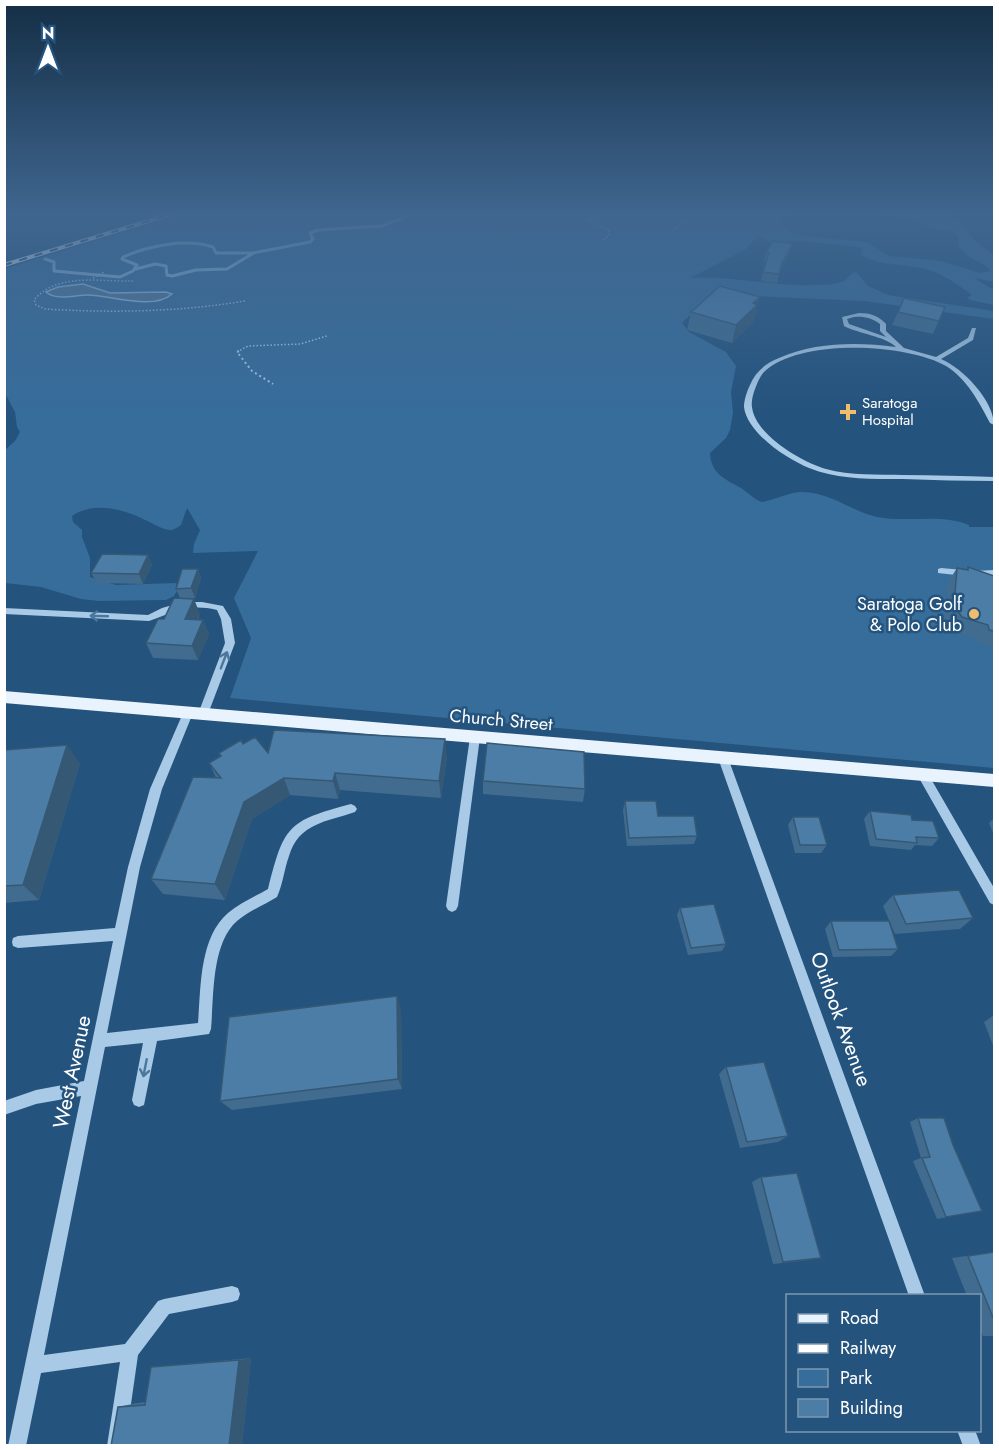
<svg xmlns="http://www.w3.org/2000/svg" width="999" height="1450" font-family="Jost,sans-serif">
<rect width="100%" height="100%" fill="#24537d"/>
<path fill="#376d9b" d="M182,213h604l-6,8 1,4 9,6 22,6 55,5 22,14 52,5 39,12 11,-2 -5,-5 -18,-10 -10,-10 1,-9 -8,-6 -19,-3 -12,-7 -41,-8h64l20,12 12,16 19,14v27l-20,-4 20,12v15l-24,-5 -3,-3 4,-1 -1,-3c-13,-8 -26,-19 -41,-23 -21,-7 -51,-3 -68,-16l2,-5 -4,-2 -57,-6 -33,1 -11,-6 -12,13 -56,29c40,-3 82,9 124,7 9,0 19,0 27,-3 8,-2 7,-9 15,-10l12,14 20,9 106,16v8l-129,-18 -134,-6 -28,7 -21,21 7,9 37,20 10,14 -5,26 2,21 -3,17 -4,8 -16,15c1,21 15,26 31,35 8,5 12,11 21,14 13,-2 27,-10 40,-10 28,0 49,19 75,25 30,6 63,-4 92,8v2h25v241l-764,-70 21,-60 -17,-40 24,-47 -65,2 1,-9 6,-14 -13,-22 -6,17c-1,1 -8,5 -9,5 -8,1 -19,-7 -27,-10 -21,-11 -52,-19 -73,-4l1,6 9,8v7l8,21v19l26,8 60,-2 2,6 -4,7 -8,4 -67,1 -18,-2 -40,-12 -36,-4v-133l10,-9 5,-9 -3,-5 -2,-15 -10,-19 -1,-124z"/>
<path fill="#567896" stroke="#9dc6e6" stroke-width="1.5" d="M83,284l27,9 56,-1 6,2c-19,17 -62,1 -84,1 -13,0 -32,6 -42,-3l12,-5z"/>
<g fill="none" stroke-linecap="round" stroke-linejoin="round">
<g stroke="#9dc6e6" stroke-width="3">
<path d="M45,259l9,3v9l66,6 13,-6 4,-6 -15,-6 1,-2c25,-11 63,-19 90,-10l3,6h37l57,-11 3,-3 -3,-6 8,-3 64,-4 32,-13"/>
<path d="M136,269l19,-5 11,2 1,9 5,1 24,-6 31,-1 25,-15"/>
</g>
<g stroke="#a8cae6" stroke-width="1.5" stroke-dasharray="1.5 2" stroke-linecap="butt">
<path d="M673,230l12,-9 -4,-8"/>
<path d="M604,240l5,-5v-5l-21,-10 17,-7"/>
<path d="M93,278l11,-6"/>
<path d="M133,281c-33,1 -75,-9 -99,19l2,5 9,4c67,4 133,3 200,-8"/>
<path d="M237,352l11,-6 52,-2 27,-8"/>
</g>
<path stroke="#a8cae6" stroke-width="2" stroke-dasharray="2 3" stroke-linecap="butt" d="M239,351l-2,1 15,19 21,13"/>
<g fill="#a8cae6" fill-rule="evenodd">
<path d="M859,313c11,0 20,3 27,11v7l18,17 32,9 32,-19 4,-10h4l-3,12 -32,19c22,9 53,42 53,66l-4,-2c-11,-21 -23,-44 -44,-57 -40,-23 -149,-28 -183,7 -4,5 -6,11 -8,16 -2,5 -4,13 -3,18 3,28 50,55 74,62 25,7 51,5 77,6 30,0 61,1 91,2v4c-30,0 -60,-1 -91,-2 -32,0 -64,1 -94,-11 -22,-9 -62,-35 -65,-61 0,-7 3,-16 6,-22 5,-13 16,-22 29,-27 36,-16 79,-16 117,-11 -11,-11 -37,-13 -52,-21l-2,-9zM854,317c10,-1 18,1 26,7v7l6,6 -37,-13 -2,-5z"/>
<path d="M941,568l33,3 20,-1v6l-20,1 -36,-4v-4z"/>
<path d="M183,602h19l21,4 8,13 4,24 -27,71 -1,3h-8l-1,-3 27,-71 -4,-24 -4,-9c-29,-7 -42,2 -68,11l-145,-7v-6l144,7 14,-7z"/>
<path d="M188,709l4,1 1,3 -31,76 -22,78 -33,166 91,-10c3,-35 1,-85 30,-110 12,-10 26,-16 40,-24 16,-63 19,-68 83,-85l4,2 2,3 -2,3c-29,10 -56,11 -66,44 -5,14 -6,28 -12,41 -13,8 -28,14 -40,24 -26,23 -23,76 -26,108l-2,5 -52,7 -13,64 -5,2 -5,-2 -2,-5 11,-57 -38,4 -61,308 81,-11 33,-43 6,-2 68,-13 6,2 2,6 -2,6 -6,2 -63,12 -31,41 -13,91h-18l13,-84 -79,11 -15,73h-18l73,-350 -45,8 -32,11v-14l32,-11 48,-9 29,-140 -95,7 -5,-2 -1,-4 1,-4 5,-2 97,-8 13,-61 22,-78 33,-76 1,-3z"/>
<path d="M475,733l4,1 1,3 -22,169 -2,4 -4,2 -4,-2 -2,-4 24,-169 1,-3z"/>
<path d="M723,754l4,1 1,3 197,538h-16l-191,-538 1,-3z"/>
<path d="M923,770l4,2 67,116v17l-4,-2 -71,-125 -2,-3 2,-3z"/>
<path d="M957,1430h18l6,16h-18z"/>
</g>
<path fill="#e9f3fd" fill-rule="evenodd" d="M4,691l990,83v13l-990,-84z"/>
<defs>
<path id="rail" d="M4,265l171,-52"/>
</defs>
<use href="#rail" stroke="#fff" stroke-width="4"/>
<use href="#rail" stroke="#24537d" stroke-width="2" stroke-dasharray="8" stroke-linecap="butt"/>
</g>
<g fill="#416c8f">
<path d="M766,252h24l-10,19 -3,12 -16,-2 5,-20h-2z"/>
<path d="M945,307l-12,27 -41,-9 6,-13z"/>
<path d="M691,312l65,2 -2,2 -1,6 -21,21 -45,-13z"/>
<path d="M148,555l4,10 -9,19 -46,-1 -6,-10z"/>
<path d="M968,567l26,9v72l-15,-4 -1,-5 -25,-7 -8,-11 3,-39 9,-14 9,2z"/>
<path d="M198,569l3,9 -6,20h-15l-4,-9z"/>
<path d="M200,614l-2,6h5l6,14 -11,26 -45,-2 -7,-15 18,-24z"/>
<path d="M243,744l25,9 179,3 -6,42 -101,-8 -2,9 -48,-4 -38,24 -27,81 -62,-6 -12,-15 65,-101 -7,-15 11,-7 -1,-3z"/>
<path d="M4,750l76,13 -41,137 -35,3z"/>
<path d="M483,781l102,8 -2,13 -100,-8z"/>
<path d="M625,801l72,35 -3,8 -67,2 -4,-36z"/>
<path d="M870,811l42,9 27,18 -7,8 -17,-1 -4,5 -41,-4 -6,-27z"/>
<path d="M793,817l34,28 -6,8h-26l-7,-28z"/>
<path d="M994,818v17l-5,-12z"/>
<path d="M893,895l80,23 -13,11 -65,5 -12,-28z"/>
<path d="M680,908l46,36 -4,7 -34,4 -11,-40z"/>
<path d="M831,921l67,28 -7,7 -58,1 -8,-28z"/>
<path d="M401,1008l1,81 -170,21 -12,-9z"/>
<path d="M994,1015v33l-10,-26z"/>
<path d="M726,1067l62,69 -10,6 -38,6 -21,-74z"/>
<path d="M918,1118l35,27 29,66 -45,8 -24,-58 8,-3 -11,-36z"/>
<path d="M761,1177l60,81 -11,2 -37,4 -21,-82z"/>
<path d="M994,1252v84h-11l-3,-9v-31h-13l-15,-38z"/>
<path d="M251,1358l-9,88h-131l7,-39 19,-4 8,-1 6,-35z"/>
</g>
<g fill="#355874">
<path d="M793,244l-3,8 -11,20 3,-9z"/>
<path d="M760,297l-4,17 -2,2 -1,6 -21,21 4,-18 17,-22z"/>
<path d="M148,555l4,10 -9,19 -4,-10z"/>
<path d="M198,569l3,9 -6,20 -4,-10z"/>
<path d="M194,599l6,15 -9,19 -6,-14z"/>
<path d="M203,620l6,14 -11,26 -6,-14z"/>
<path d="M445,739l2,17 -6,42 -2,-17z"/>
<path d="M67,745l13,18 -41,137 -16,-15z"/>
<path d="M335,773l5,17 -2,9 -5,-18z"/>
<path d="M284,778l6,17 -38,24 -27,81 -10,-16 29,-82z"/>
<path d="M397,996l4,12 1,81 -4,-10z"/>
<path d="M251,1358l-9,88h-13l10,-86z"/>
</g>
<g fill="#4c7da6" stroke="#355874" stroke-width="1.5">
<path d="M773,241l20,3 -11,19 -3,11 -16,-2 6,-19 -3,-1z"/>
<path d="M720,286l40,11 -7,6 4,2 -21,20 -45,-13z"/>
<path d="M904,298l41,9 -6,14 -41,-9z"/>
<path d="M102,554l46,1 -9,19 -48,-1z"/>
<path d="M968,567l26,9v55l-5,-1 -1,-5 -26,-8 -8,-11 3,-38 11,2z"/>
<path d="M182,569h16l-7,19 -15,1z"/>
<path d="M174,598l20,1 -9,20 18,1 -11,26 -46,-3 12,-24h6z"/>
<path d="M274,730l171,9 -6,42 -104,-8 -2,8 -49,-3 -40,24 -29,82 -64,-5 42,-102 28,1 -12,-15 12,-7 -2,-3 22,-13 2,4 12,-7 13,16z"/>
<path d="M487,743l97,9 1,37 -102,-8z"/>
<path d="M67,745l-44,140 -19,1v-136z"/>
<path d="M625,801h31l2,15h36l3,20 -68,2z"/>
<path d="M870,811l41,4 1,5 21,1 6,17 -23,-1 1,6 -41,-4z"/>
<path d="M793,817h26l8,28h-27z"/>
<path d="M959,890l14,28 -67,6 -13,-29z"/>
<path d="M714,904l12,40 -35,4 -11,-40z"/>
<path d="M831,921h58l9,28 -59,1z"/>
<path d="M397,996l1,83 -178,22 9,-84z"/>
<path d="M764,1062l24,74 -41,6 -21,-75z"/>
<path d="M918,1118h26l9,27 29,66 -36,6 -24,-59 8,-1z"/>
<path d="M797,1173l24,85 -38,4 -22,-85z"/>
<path d="M994,1252v68l-26,-64z"/>
<path d="M239,1360l-10,86h-118l7,-39 27,-2 6,-38z"/>
</g>
<defs><path id="oneway-shaft" d="M-6 0H5M1.5-3L5.5 0L1.5 3" fill="none" stroke-width="1.6" stroke-linecap="round" stroke-linejoin="round" transform="scale(1.5)"/></defs>
<g stroke="#4c779c">
<use href="#oneway-shaft" transform="translate(99 616) rotate(-178)"/>
<use href="#oneway-shaft" transform="translate(224 660) rotate(-69)"/>
<use href="#oneway-shaft" transform="translate(145 1068) rotate(101)"/>
</g>
<linearGradient id="sky" x2="0" y2="1"><stop stop-color="#142e45"/><stop offset="0.51" stop-color="#3f668f"/><stop offset="1" stop-color="#3f668f" stop-opacity="0"/></linearGradient>
<rect width="999" height="416" fill="url(#sky)"/>
<g fill="#f0bd6c" stroke="#24537d" stroke-width="2">
<path d="M845 403h6v6h6v6h-6v6h-6v-6h-6v-6h6z"/>
<circle cx="974" cy="614" r="6"/>
</g>
<g text-anchor="middle" stroke-width="5" stroke-linejoin="round" paint-order="stroke">
<g font-size="15" fill="#fff" stroke="#24537d" text-anchor="start">
<text x="862" y="408">Saratoga<tspan x="862" dy="17">Hospital</tspan></text>
</g>
<g font-size="18" fill="#fff" stroke="#24537d" text-anchor="end">
<text x="962" y="610">Saratoga Golf<tspan x="962" dy="21">&amp; Polo Club</tspan></text>
</g>
<g font-size="18" fill="#fff" stroke="#24537d">
<text transform="translate(501 720) rotate(5)" y="6">Church Street</text>
</g>
<g font-size="21" fill="#fff" stroke="#24537d">
<text transform="translate(841 1019) rotate(70)" y="7">Outlook Avenue</text>
<text transform="translate(72 1072) rotate(-78)" y="7">West Avenue</text>
</g>
</g>
<rect width="999" height="1450" fill="none" stroke="#ffffff" stroke-width="12"/>
<rect x="786" y="1294" width="195" height="138" fill="#24537d" stroke="#7c98b1" stroke-width="1.5"/>
<rect x="798" y="1314" width="30" height="9" fill="#e9f3fd" stroke="#7c98b1" stroke-width="1.5"/>
<text x="840" y="1324" font-size="18" fill="#ffffff">Road</text>
<rect x="798" y="1344" width="30" height="9" fill="#ffffff" stroke="#7c98b1" stroke-width="1.5"/>
<text x="840" y="1354" font-size="18" fill="#ffffff">Railway</text>
<rect x="798" y="1369" width="30" height="18" fill="#376d9b" stroke="#7c98b1" stroke-width="1.5"/>
<text x="840" y="1384" font-size="18" fill="#ffffff">Park</text>
<rect x="798" y="1399" width="30" height="18" fill="#4c7da6" stroke="#7c98b1" stroke-width="1.5"/>
<text x="840" y="1414" font-size="18" fill="#ffffff">Building</text>
<g transform="translate(48 48)" stroke="#24537d" stroke-width="4.5" paint-order="stroke">
<path d="M0-4.5L10 22L0 15L-10 22Z" fill="#ffffff"/>
<text y="-9" font-size="16" font-weight="bold" text-anchor="middle" fill="#ffffff">N</text>
</g>
</svg>
